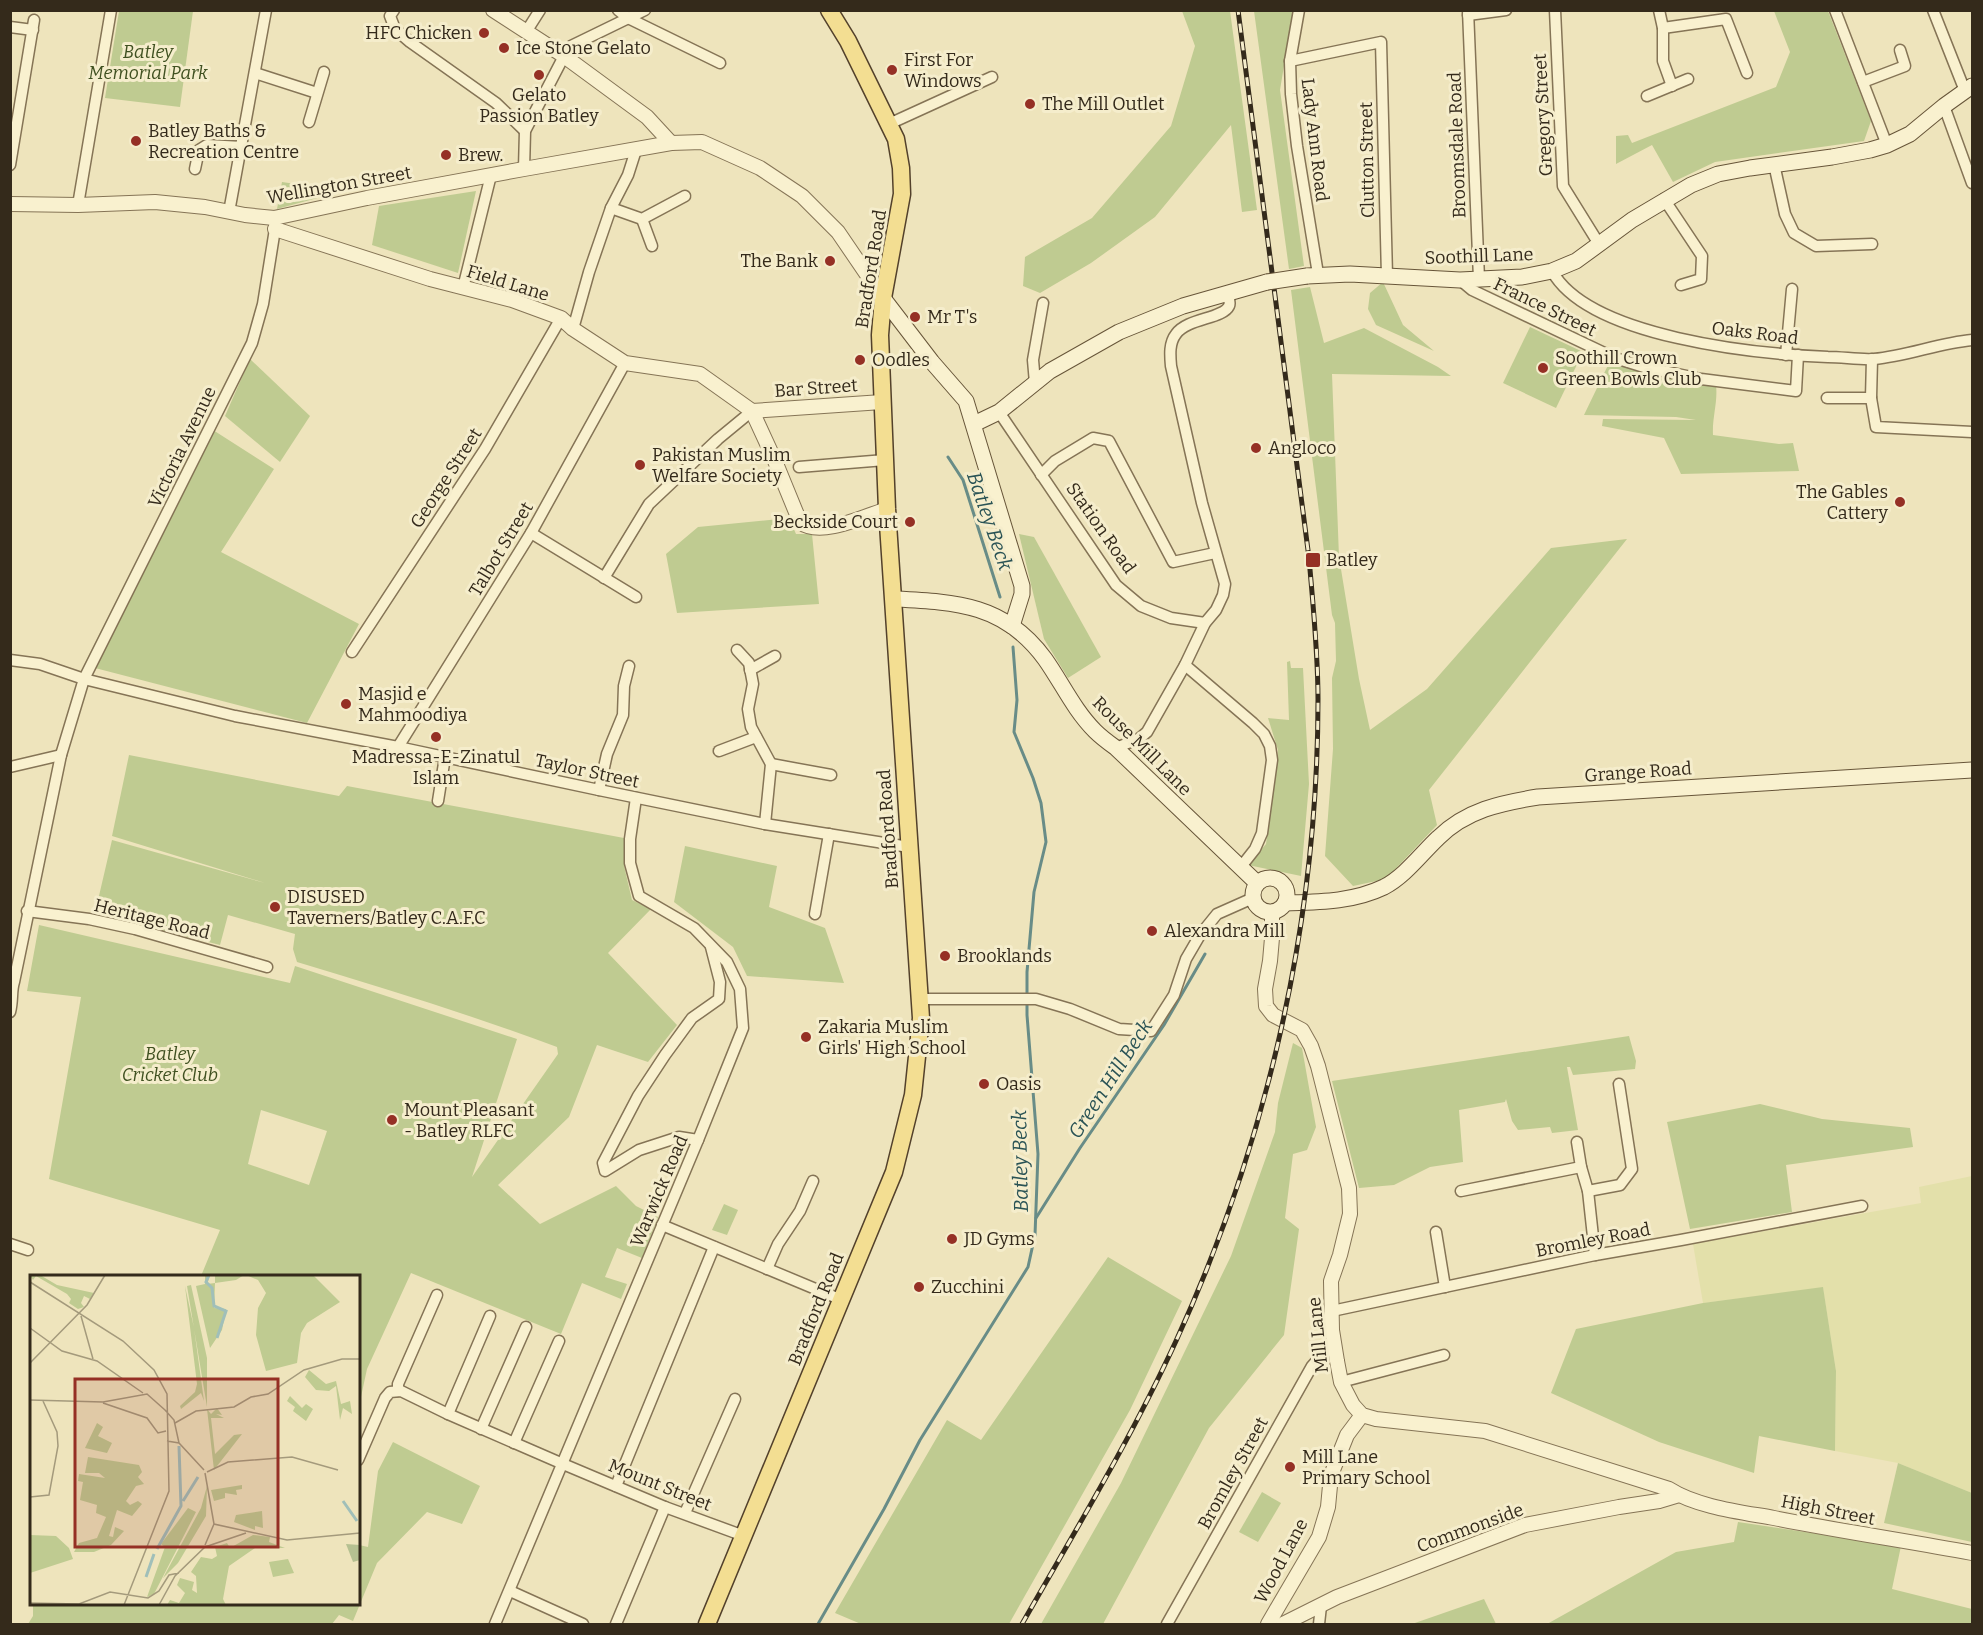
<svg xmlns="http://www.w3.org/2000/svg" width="1983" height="1635" font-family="Bitter,serif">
<rect width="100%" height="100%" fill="#eee4bc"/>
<path fill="#e3e0aa" d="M1972,1176v317l-74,-30 -63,-12 1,-80 -13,-83 -120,15 -10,-59 228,-41 -2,-16z"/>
<g fill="#bfcb91" fill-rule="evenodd">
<path d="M119,11h74l-13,96 -75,-9z"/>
<path d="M1182,11h48l27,199 -15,2 -11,-87 -76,92 -64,46 -51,30 -17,-7 2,-29 67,-39 79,-92 24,-80z"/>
<path d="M1254,11h39l-13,79 24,176 -15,3z"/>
<path d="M1774,11h54l43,110 -7,20 -149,21 -42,20 -21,-37 -36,19v-28l12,-1 4,8 144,-56 14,-35z"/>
<path d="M282,182l61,9 -66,18z"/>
<path d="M476,191l-18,82 -86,-28 7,-39z"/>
<path d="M1383,282l20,43 31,26 -58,-26 -8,-16 2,-16z"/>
<path d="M1310,287l14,56 40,-15 74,39 13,9 -119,-2 7,183 20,122 11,51 57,-41 124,-141 76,-9 -198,251 8,35 -51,54 -33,7 -28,-30 8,-107 -1,-71 4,-17 -1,-38 -3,-8 -41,-325z"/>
<path d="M1530,327l53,25 -27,56 -53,-25z"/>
<path d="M250,359l60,57 -30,46 -55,-46z"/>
<path d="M1610,361l106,24c2,17 -4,33 -3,50l66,9 14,-1 6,28 -118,3 -17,-36 -62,-12 1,-7 93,1 -20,-3 -92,-2z"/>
<path d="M213,430l61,39 -53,83 138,72 -52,99 -212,-55z"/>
<path d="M789,518l7,16h16l7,70 -142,9 -11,-59 32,-27z"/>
<path d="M1019,534l15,3 67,120 -33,21 -24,-39z"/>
<path d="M1290,661l1,7h12l6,116 -8,92 -53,-11 18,-21 12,-94 -10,-32 21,2 -2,-58z"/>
<path d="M129,755l210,41 8,-10 277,52v28l8,34 19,9 -43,44 69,72 -29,37 -51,-17 -28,72 -71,68 42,39 76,-38 20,20 22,11 -16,41 -25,-10 -12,29 22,7 -6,15 -39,-16 -21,51 -150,-61 -44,96 -8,37 -1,-130h-157l19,-46 -171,-51 32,-182 -54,-6 12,-66 251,58 5,-17 222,73 -45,138 86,-123 -1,-7c-86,-32 -173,-59 -260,-85l-4,-13 2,-15 -67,-19 -8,30 -125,-32 17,-73 153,43 -153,-47zM261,1110l66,21 -18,54 -61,-21z"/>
<path d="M685,846l92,20 -8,41 56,21 19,55 -97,-7 -14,-29 -59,-45z"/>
<path d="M1629,1036l7,25 -1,8 -62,6 -3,-8h-3l11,63 -26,3 -2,-6 -32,3 -6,-9 -6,-22 -1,3 -46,8 4,52 -33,5 -36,18 -35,3 -27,-107z"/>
<path d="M1293,1043l9,5 14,79 -9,23 -14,4 -8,64 14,11 -15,106 -75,93 -106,196h-62l80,-141 110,-227 44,-124 3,-29z"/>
<path d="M1760,1104l62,15 88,9 3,19 -127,18 6,47 -102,17 -23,-107z"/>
<path d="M724,1204l14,6 -11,25 -15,-5z"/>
<path d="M1108,1257l74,44 -52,109 -121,214h-148l-26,-11 112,-193 34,20z"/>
<path d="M1823,1287l13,84 -1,80 -76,-15 -5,37 -95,-31 -108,-49 25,-64 127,-26z"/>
<path d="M393,1442l87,44 -18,38 -35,-12 -50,51 -24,58 -14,-6 -7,9h-304l5,-8v-12h325l1,-59 9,2 10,-76z"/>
<path d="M1898,1463l74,30v49l-88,-19z"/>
<path d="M1262,1492l19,11 -23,39 -19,-10z"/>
<path d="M1738,1522l163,24 -9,43 80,20v15h-425l129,-72 58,-10z"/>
<path d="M1484,1599l12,25h-84z"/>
</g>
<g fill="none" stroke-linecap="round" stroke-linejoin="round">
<g stroke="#688c87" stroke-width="3">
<path d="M948,457l15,23 37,117"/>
<path d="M1036,1218l44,-70 84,-123 41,-71"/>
<path d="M818,1624l66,-115 36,-69 108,-173 7,-32 3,-81 -11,-139v-43l7,-80 12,-50 -5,-39 -8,-25 -19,-46 3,-32 -4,-53"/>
</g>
<defs>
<g id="minor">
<path d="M394,10l-4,6 5,13 15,13 86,61 29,28"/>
<path d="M618,10l10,8 92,45"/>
<path d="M1299,10l-9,51 1,33 6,52 21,128"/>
<path d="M1468,10l11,269"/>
<path d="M1555,10l8,176 36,58"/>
<path d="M1659,10l4,18v33l9,25"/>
<path d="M1835,10l52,135"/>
<path d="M1933,10l32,81"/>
<path d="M1468,15l38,-5"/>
<path d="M10,27l23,3"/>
<path d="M1663,28l63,-9 21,54"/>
<path d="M526,32l14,-22"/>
<path d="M1290,61l91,-19 6,234"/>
<path d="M255,73l62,20"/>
<path d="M1863,82l42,-16 -5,-16"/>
<path d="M1647,96l41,-17"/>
<path d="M1944,106l28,77"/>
<path d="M309,122l15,-50"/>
<path d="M889,124l103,-47"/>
<path d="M1774,164l11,50 9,19 22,13 56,-2"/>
<path d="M10,165l24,-145"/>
<path d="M195,169l4,-19 8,-5 35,2"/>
<path d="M524,169l1,-38 39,-75 7,-10 74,-36"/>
<path d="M1664,199l38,57 -1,23 -20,6"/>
<path d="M78,205l33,-195"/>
<path d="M611,208l31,11 43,-23"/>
<path d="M229,212l37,-202"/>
<path d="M642,219l10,27"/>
<path d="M1552,271c37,67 206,83 276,86 15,0 31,3 46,2 33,-3 65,-16 98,-19"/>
<path d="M1460,280l12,10 143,68 29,9 57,12 95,12 2,-36"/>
<path d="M463,288l28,-113"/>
<path d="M573,329l16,-57 22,-64 17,-33 8,-25"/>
<path d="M1786,355l6,-66"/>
<path d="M1872,359l-1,39 5,29 96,5"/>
<path d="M1035,383l-2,-23 10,-57"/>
<path d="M1827,398h44"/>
<path d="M999,412l117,173 25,21 30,12 34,5"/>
<path d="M799,467l86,-7"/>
<path d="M1041,475l14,-14 38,-23 16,3 64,121 42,-9"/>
<path d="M531,533l105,64"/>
<path d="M604,578l45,-74 69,-65 34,-28"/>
<path d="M737,650l12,13 4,21 -5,25 3,18 20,37 -6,60"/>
<path d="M352,652l133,-203 76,-131"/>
<path d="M10,660l30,4 44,15 151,37 163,31 201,43 166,34 144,23"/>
<path d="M1185,665l68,58 11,11 6,12 2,14 -10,73 -7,16 -15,19"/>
<path d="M750,670l25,-14"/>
<path d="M398,747l133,-214 94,-170"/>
<path d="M1116,748l24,-10 7,-6 38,-67 20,-42 11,-13 7,-15 2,-11 -23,-81 -31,-137c-1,-11 -2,-23 5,-32 11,-16 47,-15 53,-28 2,-4 -1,-9 -2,-13"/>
<path d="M719,751l37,-14"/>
<path d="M771,764l60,11"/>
<path d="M10,767l51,-12"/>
<path d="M599,790l8,-36 16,-39 1,-29 5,-20"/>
<path d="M438,801l7,-44"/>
<path d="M27,911l62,8 46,10 132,38"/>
<path d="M815,914l14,-80"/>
<path d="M920,999h116l34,10 49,20 32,2 23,-36 12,-36 14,-24 17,-21 36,-16"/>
<path d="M10,1012c3,-11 1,-21 4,-30l47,-227 23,-76 168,-336 11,-39 12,-75 -1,-7"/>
<path d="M698,1140l-19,-3 -40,13 -34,21 -2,-8 35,-67 27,-41 27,-37 27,-19 1,-17 -9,-35"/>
<path d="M1581,1167l7,24 7,64"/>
<path d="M1461,1191l120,-24 -4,-25"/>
<path d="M1588,1191l32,-6 12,-16 -13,-85"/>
<path d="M662,1225l180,75"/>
<path d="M1436,1232l9,55"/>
<path d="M10,1244l18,6"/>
<path d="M767,1269l11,-25 22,-33 13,-30"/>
<path d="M1332,1311l263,-56 86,-15 181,-34"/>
<path d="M1341,1382l103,-27"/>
<path d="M398,1391v-7l39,-89"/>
<path d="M448,1414l42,-98"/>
<path d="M481,1429l45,-102"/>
<path d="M514,1443l45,-102"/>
<path d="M358,1460l27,-62 5,-6 11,-1 47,23 115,50 102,43 79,29"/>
<path d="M616,1486l98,-239"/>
<path d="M685,1513l50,-114"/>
<path d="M510,1591l73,33"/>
<path d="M495,1624l203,-484 45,-112 -3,-39 -13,-27 -33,-34 -55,-32 -9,-33v-24l6,-41"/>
<path d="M616,1624l49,-117"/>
<path d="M1167,1624l145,-258 22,-25"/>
<path d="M1319,1624l2,-18"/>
</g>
<g id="tertiary">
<path d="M493,10l71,46 83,61 24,26"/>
<path d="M10,204l68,1 77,-3 50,5 40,8 29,3 93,-20 157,-29 147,-26 31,-1 58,26 42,28 36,36 45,66"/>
<path d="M275,229l155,50 82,21 49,18 12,11 52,34 75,11 52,37 23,50 25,61c20,16 65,-6 87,-13"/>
<path d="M752,411l130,-9"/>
<path d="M1272,912v26l-2,23 -5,28 1,17 7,9 29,15 9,16 7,20 31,122 1,26 -10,41 -9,26 1,49 5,31 4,21 12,23 9,10 14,4 109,12 184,58c28,18 72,23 105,29 66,13 133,23 198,35"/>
<path d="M1268,1624l51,-87 9,-30 3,-32 16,-40 15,-20"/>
<path d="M1283,1624l54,-27 188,-72 94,-18 40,-6 20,-6"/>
</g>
<g id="secondary">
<path d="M1307,276l43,-2 110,6 62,-3 30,-6 24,-10 56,-41 59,-35 27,-11 32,-6 82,-11 38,-7 17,-5 23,-11 34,-28 28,-20"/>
<path d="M883,298l49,64 34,39 56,185v8l-10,32"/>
<path d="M974,424l25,-12 51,-41 69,-39 64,-26 84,-24"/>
<path d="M894,599c62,3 111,5 151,60 17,24 29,51 50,72 6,6 14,12 21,17l141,135"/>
<circle cx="1270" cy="895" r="17"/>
<path d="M1285,903c34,-1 68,-1 99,-16 21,-11 37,-33 54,-49 28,-28 63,-35 100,-41l434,-27"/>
</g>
<path id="primary" d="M707,1624l187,-452 19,-77 8,-77 -34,-509 -7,-174 3,-37 19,-104 -1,-26 -5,-29 -48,-98 -19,-31"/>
</defs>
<use href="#minor" stroke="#857456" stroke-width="13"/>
<use href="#tertiary" stroke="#857456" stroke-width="16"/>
<use href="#secondary" stroke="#675539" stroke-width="17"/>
<use href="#primary" stroke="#53412b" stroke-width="19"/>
<use href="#minor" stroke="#f9f1cf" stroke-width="10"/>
<use href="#tertiary" stroke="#f9f1cf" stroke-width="14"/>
<use href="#secondary" stroke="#f9f1cf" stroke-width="15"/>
<use href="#primary" stroke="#f3de92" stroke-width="16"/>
<defs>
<path id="rail" d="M1022,1624c53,-93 109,-185 154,-283 92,-201 142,-421 142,-642 0,-47 -5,-94 -9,-141l-71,-548"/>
</defs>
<use href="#rail" stroke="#342a1b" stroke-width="5"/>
<use href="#rail" stroke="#f5edcc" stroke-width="3" stroke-dasharray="9" stroke-linecap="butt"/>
<defs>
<path id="secondary-bridge" d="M1267,282l40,-6"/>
</defs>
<use href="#secondary-bridge" stroke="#675539" stroke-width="17" stroke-linecap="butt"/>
<use href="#secondary-bridge" stroke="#f9f1cf" stroke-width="15"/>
</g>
<g fill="#953025" stroke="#f5edcc" stroke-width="2">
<circle cx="484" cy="33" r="6"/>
<circle cx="504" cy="48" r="6"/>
<circle cx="892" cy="70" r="6"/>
<circle cx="539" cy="75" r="6"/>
<circle cx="1030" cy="104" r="6"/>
<circle cx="136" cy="141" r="6"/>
<circle cx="446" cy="155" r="6"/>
<circle cx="830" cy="261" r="6"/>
<circle cx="915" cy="317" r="6"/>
<circle cx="860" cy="360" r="6"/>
<circle cx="1543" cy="368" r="6"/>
<circle cx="1256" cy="448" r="6"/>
<circle cx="640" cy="465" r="6"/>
<circle cx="1900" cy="502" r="6"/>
<circle cx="910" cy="522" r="6"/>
<rect x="1305" y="552" width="16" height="16" rx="3"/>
<circle cx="346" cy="704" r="6"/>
<circle cx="436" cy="737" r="6"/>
<circle cx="275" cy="907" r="6"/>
<circle cx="1152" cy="931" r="6"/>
<circle cx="945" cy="956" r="6"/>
<circle cx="806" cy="1037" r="6"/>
<circle cx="984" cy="1084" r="6"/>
<circle cx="392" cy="1120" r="6"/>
<circle cx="952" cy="1239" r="6"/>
<circle cx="919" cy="1287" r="6"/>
<circle cx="1290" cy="1467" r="6"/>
</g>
<g text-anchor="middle" stroke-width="6" stroke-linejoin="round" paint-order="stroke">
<g font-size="18" fill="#342a1b" stroke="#f5edcc" text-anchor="start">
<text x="472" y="39" text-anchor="end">HFC Chicken</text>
<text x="516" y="54">Ice Stone Gelato</text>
<text x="904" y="66">First For<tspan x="904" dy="21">Windows</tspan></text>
<text x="539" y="101" text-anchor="middle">Gelato<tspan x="539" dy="21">Passion Batley</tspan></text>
<text x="1042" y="110">The Mill Outlet</text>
<text x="148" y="137">Batley Baths &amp;<tspan x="148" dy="21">Recreation Centre</tspan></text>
<text x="458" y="161">Brew.</text>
<text x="818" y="267" text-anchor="end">The Bank</text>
<text x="927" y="323">Mr T's</text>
<text x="1555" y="364">Soothill Crown<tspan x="1555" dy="21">Green Bowls Club</tspan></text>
<text x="872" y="366">Oodles</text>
<text x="1268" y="454">Angloco</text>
<text x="652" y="461">Pakistan Muslim<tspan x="652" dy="21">Welfare Society</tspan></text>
<text x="1888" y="498" text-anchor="end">The Gables<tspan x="1888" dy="21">Cattery</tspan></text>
<text x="898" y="528" text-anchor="end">Beckside Court</text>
<text x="1326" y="566">Batley</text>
<text x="358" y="700">Masjid e<tspan x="358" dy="21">Mahmoodiya</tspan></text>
<text x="436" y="763" text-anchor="middle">Madressa-E-Zinatul<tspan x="436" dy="21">Islam</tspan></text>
<text x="287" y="903">DISUSED<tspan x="287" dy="21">Taverners/Batley C.A.F.C</tspan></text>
<text x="1164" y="937">Alexandra Mill</text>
<text x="957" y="962">Brooklands</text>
<text x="818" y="1033">Zakaria Muslim<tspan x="818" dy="21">Girls' High School</tspan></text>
<text x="996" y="1090">Oasis</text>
<text x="404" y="1116">Mount Pleasant<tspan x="404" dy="21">- Batley RLFC</tspan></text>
<text x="964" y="1245">JD Gyms</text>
<text x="931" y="1293">Zucchini</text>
<text x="1302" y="1463">Mill Lane<tspan x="1302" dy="21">Primary School</tspan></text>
</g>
<g font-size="18" font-style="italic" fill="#405121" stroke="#f5edcc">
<text x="148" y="58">Batley<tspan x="148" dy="21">Memorial Park</tspan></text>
<text x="170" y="1060">Batley<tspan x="170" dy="21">Cricket Club</tspan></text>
</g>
<g font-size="18" fill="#342a1b" stroke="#f5edcc">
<text transform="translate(1543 115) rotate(-93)" y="6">Gregory Street</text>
<text transform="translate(1315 140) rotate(83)" y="6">Lady Ann Road</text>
<text transform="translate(1457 145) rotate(-92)" y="6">Broomsdale Road</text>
<text transform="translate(1367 160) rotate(-91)" y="6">Clutton Street</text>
<text transform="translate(339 185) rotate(-10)" y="6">Wellington Street</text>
<text transform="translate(1479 256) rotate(-2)" y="6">Soothill Lane</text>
<text transform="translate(871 269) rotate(-81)" y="6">Bradford Road</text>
<text transform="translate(508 283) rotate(17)" y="6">Field Lane</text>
<text transform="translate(1545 307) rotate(26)" y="6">France Street</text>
<text transform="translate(1755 333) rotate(7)" y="6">Oaks Road</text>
<text transform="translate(816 388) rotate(-4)" y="6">Bar Street</text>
<text transform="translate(182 447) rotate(-64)" y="6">Victoria Avenue</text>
<text transform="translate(446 478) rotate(-57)" y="6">George Street</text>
<text transform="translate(1101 528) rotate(55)" y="6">Station Road</text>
<text transform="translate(501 549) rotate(-59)" y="6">Talbot Street</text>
<text transform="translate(1142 746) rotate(45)" y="6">Rouse Mill Lane</text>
<text transform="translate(587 771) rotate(12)" y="6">Taylor Street</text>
<text transform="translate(1638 772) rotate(-4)" y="6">Grange Road</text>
<text transform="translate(888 829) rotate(-94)" y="6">Bradford Road</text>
<text transform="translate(152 919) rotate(14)" y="6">Heritage Road</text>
<text transform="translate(659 1191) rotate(-67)" y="6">Warwick Road</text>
<text transform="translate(1593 1240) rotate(-11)" y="6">Bromley Road</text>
<text transform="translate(816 1309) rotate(-68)" y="6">Bradford Road</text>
<text transform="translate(1318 1335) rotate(-96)" y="6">Mill Lane</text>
<text transform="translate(1233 1473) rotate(-61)" y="6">Bromley Street</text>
<text transform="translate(660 1485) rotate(22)" y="6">Mount Street</text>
<text transform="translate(1828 1510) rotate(11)" y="6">High Street</text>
<text transform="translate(1470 1528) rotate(-20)" y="6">Commonside</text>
<text transform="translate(1281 1561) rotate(-62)" y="6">Wood Lane</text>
</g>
<g font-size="20" font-style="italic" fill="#2a5355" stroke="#f5edcc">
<text transform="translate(990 521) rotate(71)" y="7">Batley Beck</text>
<text transform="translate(1110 1079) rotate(-57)" y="7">Green Hill Beck</text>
<text transform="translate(1020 1161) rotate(-91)" y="7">Batley Beck</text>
</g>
</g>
<g transform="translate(30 1275)">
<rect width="330" height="330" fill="#eee4bc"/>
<path d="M10,0l17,10 37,8 -4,6 -6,-3 -3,7 3,4 -6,2 -9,-6 2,-4 -4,-5 -31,-18 -3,4 -3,-4zM175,0l5,1 -3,8 8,-1v-8h29l-8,5 -21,3 -1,25 12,1 -4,21 -12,18 -14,-62 9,-2zM216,0h67l27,27 -33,21 -6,10 -4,30 -31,8 -10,-36 2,-27 8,-15 -8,-13zM161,10l16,73v49l-20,-121zM155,11l9,42 10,73 -3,-8 -20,16 -1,-3 15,-14 2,-8zM279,95l17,14 10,-3 5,23 9,-3 2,13 -9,-6 -3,12 -4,-34 -7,5 -13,-1 -11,-13zM260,121l12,12 4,-4 7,5 -7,12 -13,-10 2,-4 -8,-6zM187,133l5,7 -6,-1 8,4h-13l4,36 19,-19 8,-1 -28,36 -7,-61 4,5zM67,148l6,4 -5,9 14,7 -5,10 -22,-5zM58,182l51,8 3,7 -4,5 6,7 -8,2 -10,15 4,4 8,-4 4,3 -10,12 -15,-6 -8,26 4,1 2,-10 9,4 -13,14 -17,7h-20l5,-9 18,-5 9,-21 -10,-4 1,-8 -17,-5 3,-18 -5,-1 1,-7 26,4 -6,-5h-14zM212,210v4l-6,1 1,5 -12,-2v5l-11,3 -3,-11zM177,211l-1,30 -28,47 -15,15 38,-70zM158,233l8,4 -42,82 -7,3 18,-50 -4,-3zM232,236l1,17 -8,-2v4l-21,-8 2,-7zM0,260l26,1 13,12 4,11 -43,14zM223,260l17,2 -1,5 16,6h-30l-26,18 -6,33 3,6h-59l3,-5 9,3 6,-10 -8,-8 3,-7 14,4 -2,8 5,3 -1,-17 -5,-4 10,-15 11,2 5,-3 -2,-9 12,-4 3,5zM258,284l6,14 -21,4 -4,-15z" fill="#bfcb91"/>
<path d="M316,269l14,1v15l-7,2z" fill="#b5c091"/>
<path fill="none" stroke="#a0bfb9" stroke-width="3" d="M179,0l-3,7 6,6 2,18 12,5 -9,27M153,226l15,-24M313,226l14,20M127,274l24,-43 -2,-60M116,302l8,-23"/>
<path fill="none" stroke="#a49a7c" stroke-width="1.5" d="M0,7l93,59 31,29 13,24 2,97 -45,114M51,41l12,43M0,53l32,23 35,10 46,32M0,88l57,-58 18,-30M0,125l73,2 44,-8 18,16M73,128l44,15 11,15 8,-2M135,135l9,10 5,23M145,148l21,-12 38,-4 17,-10 17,-3 36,-24 38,-11h18M137,166l12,2 25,27M177,197l21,-10 64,-5 46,13M175,198l9,51 73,16 73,-7M0,222l19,-2 9,-49 -1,-14 -14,-31M175,270l9,-21M0,328l49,1 31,-12 38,6 11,-7 10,-16 10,-2M129,330l16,-29 30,-29 41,-14"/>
<path fill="#953025" fill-opacity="0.15" stroke="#953025" stroke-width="3" d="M45,104h203v168h-203z"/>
<rect width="330" height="330" fill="none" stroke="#342a1b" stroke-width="3"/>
</g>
<rect width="1983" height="1635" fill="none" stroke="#342a1b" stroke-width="24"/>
</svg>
